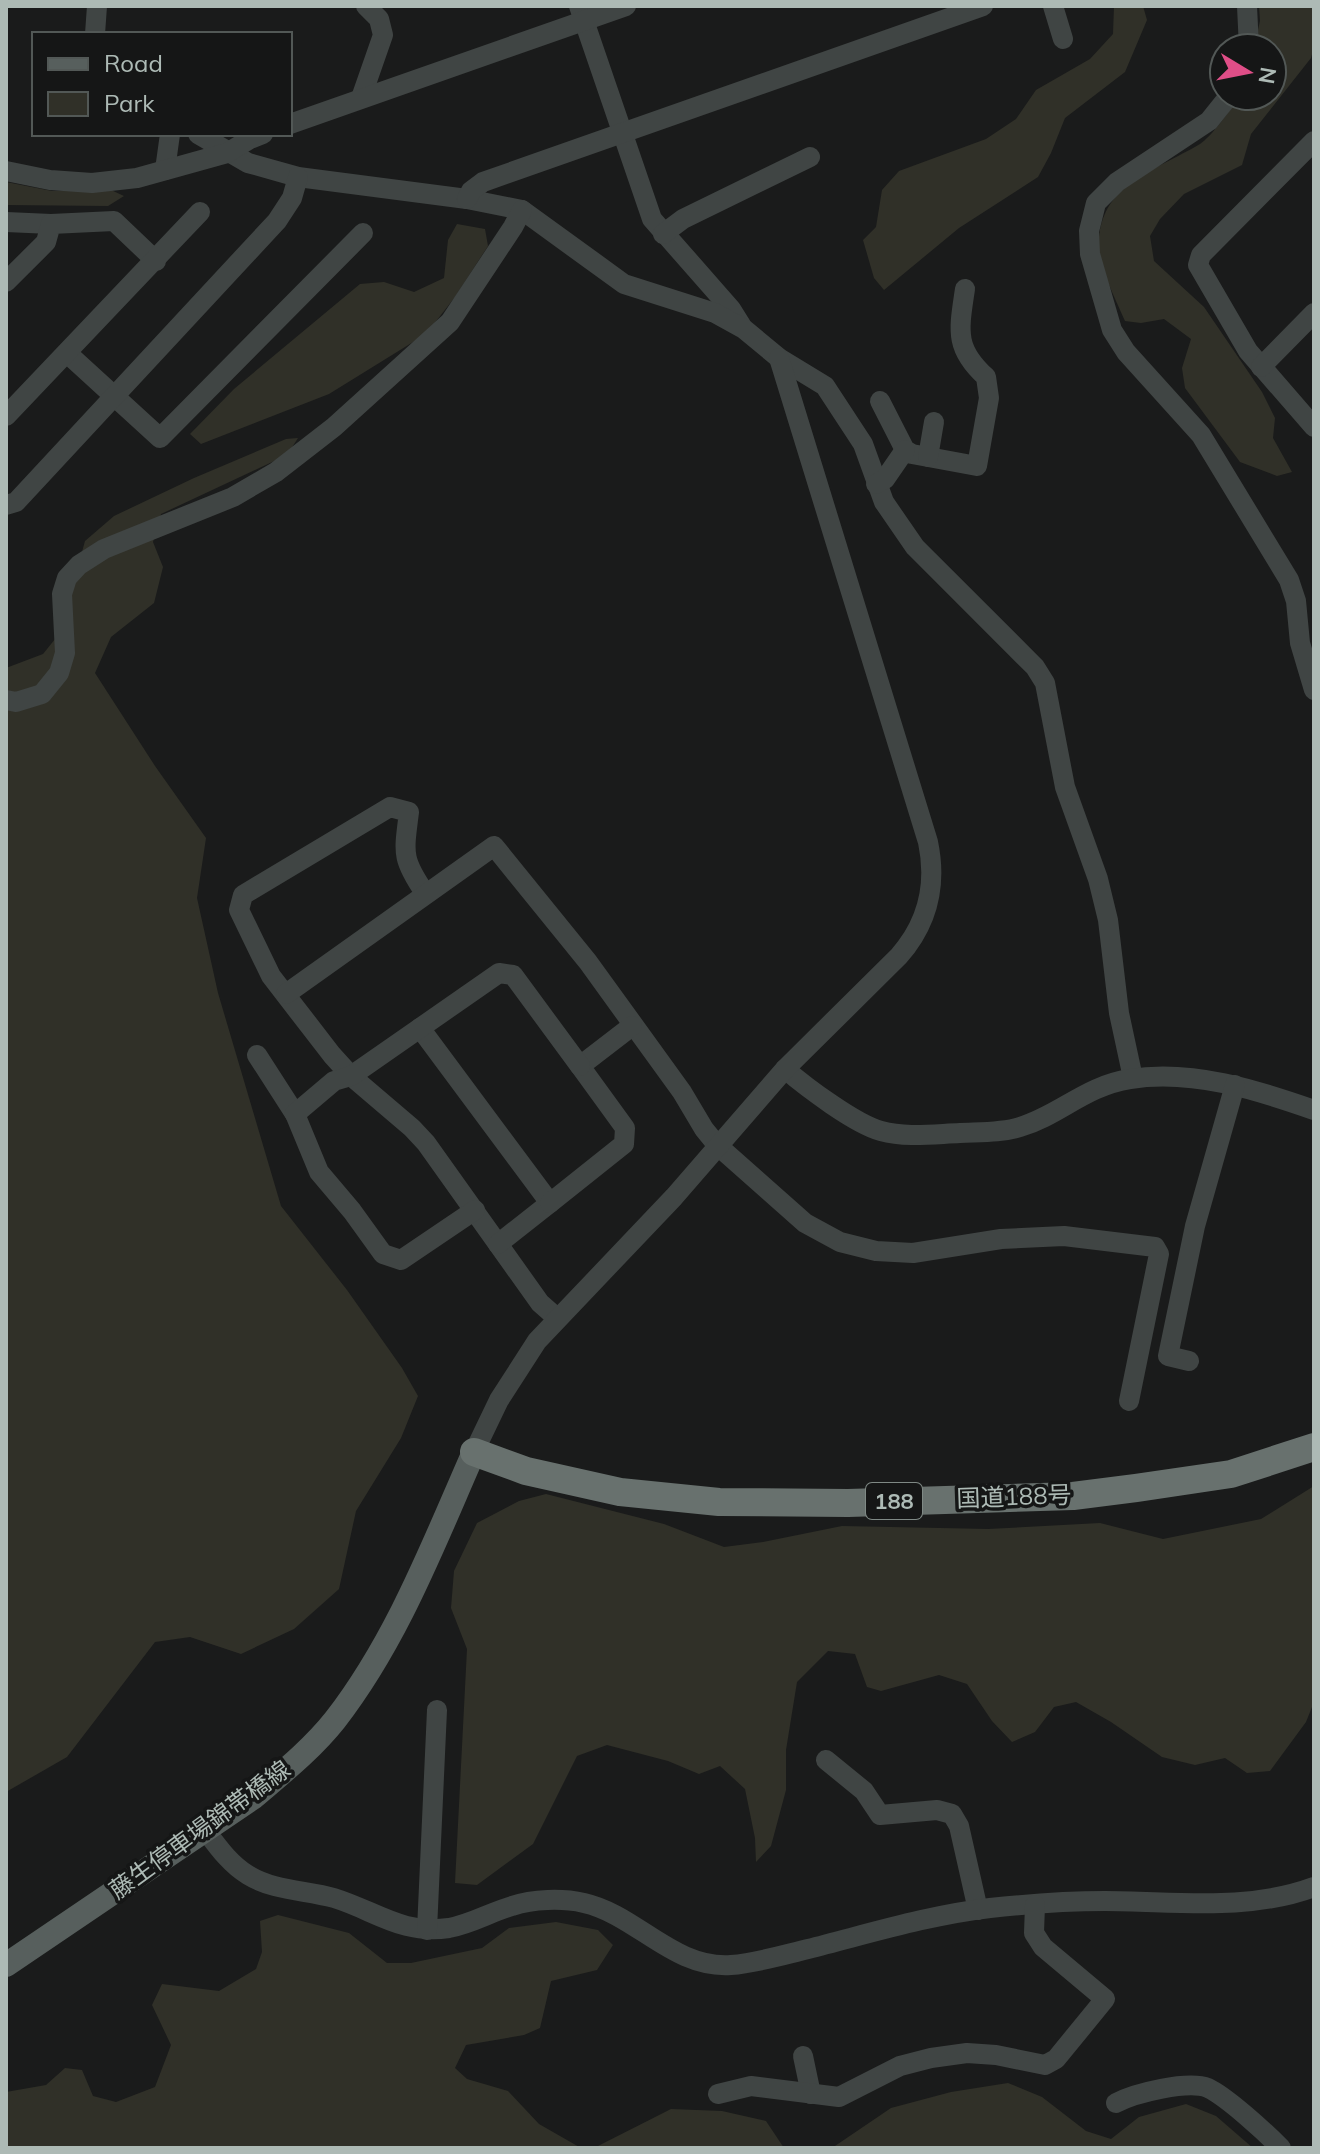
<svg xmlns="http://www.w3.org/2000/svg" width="1320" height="2154" font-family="Mulish,'Noto Sans JP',sans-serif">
<rect width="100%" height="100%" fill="#1a1b1b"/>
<g fill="#303028">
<path d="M1114,6h29l4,14 -22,52 -60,46 -14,35 -13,24 -79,51 -75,62 -10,-12 -11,-38 13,-13 6,-37 17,-19 87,-32 30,-20 20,-29 54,-31 23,-25z"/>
<path d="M1259,6h55v41l-3,11 -60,76 -9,31 -58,29 -24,25 -10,17 4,25 50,46 58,85 13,26 -2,20 19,34 -15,4 -37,-14 -55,-74 -3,-20 9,-29 -27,-20 -23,4 -16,-2c-8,-19 -24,-50 -26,-69 -4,-67 54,-80 101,-108 10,-6 33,-36 38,-48h34v-48h-18l6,-27z"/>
<path d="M6,182l46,9 59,-1 13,6 -16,10 -102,-1z"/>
<path d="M457,224l28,5 3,17 -33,51 -29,37 -97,60 -128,50 -11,-10 44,-45 126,-105 24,-2 30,10 30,-14 4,-38z"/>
<path d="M298,438l-11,17 -126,59 -8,28 10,25 -9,36 -43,34 -16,36 60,93 51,72 -9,60 21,95 63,213 66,84 55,78 16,28 -17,42 -45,73 -17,78 -45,40 -53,25 -51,-17 -35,5 -88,115 -61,35v-1124l37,-14 29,-36v-30l13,-47 29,-25 80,-38 92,-39z"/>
<path d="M1314,1486v216l-8,20 -36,49 -23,2 -22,-15 -30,7 -33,-8 -51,-35 -35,-20 -22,5 -19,25 -23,10 -20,-21 -25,-37 -28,-9 -58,16 -14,-4 -12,-33 -27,-3 -31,31 -11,68v40l-15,56 -15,16 -1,-24 -10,-49 -25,-23 -21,8 -31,-13 -61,-16 -30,11 -44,88 -56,41 -22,-2 12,-234 -16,-41 3,-37 23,-48 42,-22 27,-7 118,30 60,23 39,-5 79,-16 146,3 112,-6 63,16 98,-20z"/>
<path d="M278,1915l71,18 38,30h24l71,-15 27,-20 47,-6 42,8 15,15 -16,25 -46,11 -11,47 -16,7 -58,10 -11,23 12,11 41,12 31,33 42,24h-575v-56l40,-7 19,-17 17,2 11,26 23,6 39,-15 16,-42 -19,-40 10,-21 57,7 37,-22 6,-17 -2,-31z"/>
<path d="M1008,2083l34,14 44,34 25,8 28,-22 47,-13 30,12 37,32h-421l59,-40 60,-16z"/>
<path d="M671,2109l51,2 44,10 18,27h-190z"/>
</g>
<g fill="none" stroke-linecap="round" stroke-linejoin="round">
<g stroke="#404544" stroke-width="20">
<path d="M579,6l73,213 79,90 10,16"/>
<path d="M1053,6l10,33"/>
<path d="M1247,6l2,42"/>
<path d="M95,34l2,-28"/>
<path d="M1229,96l-20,25 -92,61 -21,21 -7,28 1,23 22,76 14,22 75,83 88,145 7,21 4,42 14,47"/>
<path d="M361,98l22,-63 -4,-16 -13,-13"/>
<path d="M290,124l336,-118"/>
<path d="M198,134l50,29 50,14 169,22 55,11 102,74 91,29 29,16 35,29 46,28 38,58 21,58 31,45 120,120 10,16 20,104 33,92 10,41 11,93 14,65"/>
<path d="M1314,141l-113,114 -3,10 50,86 66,76"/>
<path d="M165,170l5,-36"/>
<path d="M6,171l44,9 42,3 45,-5 90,-25 23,-14 13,-5"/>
<path d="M467,199l4,-8 12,-9 500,-176"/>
<path d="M6,222l45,2"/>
<path d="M663,234l20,-15 127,-62"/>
<path d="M6,282l40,-40 5,-18 63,-3 42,40"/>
<path d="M67,353l93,85 203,-205"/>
<path d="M1261,367l53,-54"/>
<path d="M880,401l25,49 7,4 65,12 12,-68 -3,-21c-32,-29 -27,-47 -21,-88"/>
<path d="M6,416l194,-204"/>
<path d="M928,457l6,-35"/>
<path d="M876,484l9,-5 20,-29"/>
<path d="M6,505l10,-3 261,-281 15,-23 6,-21"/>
<path d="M6,700l10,2 26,-8 17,-21 6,-20 -3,-59 5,-16 12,-13 25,-16 129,-52 43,-25 58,-45 116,-105 63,-95 9,-17"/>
<path d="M425,893c-24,-35 -21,-40 -16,-81l-19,-5 -147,88 -4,15 32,66 61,79 19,21 61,52 14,15 114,160 17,15"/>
<path d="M286,994l208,-148 94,116 94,130 22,37 13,16 88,78 35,19 36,9 37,2 88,-14 63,-3 91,11 4,7 -30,147"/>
<path d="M420,1028l130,175 -52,41"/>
<path d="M257,1055l38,59"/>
<path d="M785,1069c21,18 70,55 96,62 25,7 53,3 79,2 19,-1 41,0 60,-6 40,-12 65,-41 110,-48 62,-10 127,11 184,31"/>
<path d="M550,1203l74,-59 1,-16 -45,-62 52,-40"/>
<path d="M475,1210l-74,50 -18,-6 -31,-43 -33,-39 -24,-58 39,-33 17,-5 148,-103 14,2 67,91"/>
<path d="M1189,1361l-21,-5 27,-130 40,-141"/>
<path d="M474,1452l25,-52 38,-59 137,-144 111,-128 114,-113c29,-33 38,-71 29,-114l-149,-484"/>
<path d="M826,1760l38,31 16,24 57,-5 15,4 7,12 19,84"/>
<path d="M206,1831c12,16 24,33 42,44 26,16 58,15 86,23 42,13 68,37 115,30 22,-4 42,-16 63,-22 21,-7 50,-8 72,-3 53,12 89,66 147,62 26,-2 52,-10 77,-16 60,-15 121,-34 182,-41 37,-4 77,-7 115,-7 70,0 141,11 209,-14"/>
<path d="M427,1930l10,-220"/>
<path d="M803,2056l8,38"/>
<path d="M718,2094l33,-8 88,11 61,-31 31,-8 36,-5 29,2 49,10 11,-6 49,-60 -62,-52 -9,-14 1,-28"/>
<path d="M1116,2103c19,-10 72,-23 92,-15 19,9 57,44 73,60"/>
</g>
<path stroke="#575f5d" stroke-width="24" d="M6,1965l248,-168c28,-24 58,-48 81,-77 62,-80 98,-175 139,-268"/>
<path stroke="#68716e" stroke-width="28" d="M474,1452l52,19 94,21 99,10 129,1 225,-7 63,-8 95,-14 83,-27"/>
</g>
<g text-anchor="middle" stroke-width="7" stroke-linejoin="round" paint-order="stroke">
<rect fill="#151616" stroke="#7f8985" stroke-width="2" x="866" y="1483" width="56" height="36" rx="6"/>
<g font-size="22" font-weight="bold" fill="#adbab5">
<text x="894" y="1509">188</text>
</g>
<g font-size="24" fill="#adbab5" stroke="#151616">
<text transform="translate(1014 1497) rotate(-2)" y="8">国道188号</text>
<text transform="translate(200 1830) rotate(-36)" y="8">藤生停車場錦帯橋線</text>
</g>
</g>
<rect width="1320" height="2154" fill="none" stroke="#adbab5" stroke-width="16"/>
<rect x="32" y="32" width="260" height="104" fill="#151616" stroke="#525856" stroke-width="2"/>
<rect x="48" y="58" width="40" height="12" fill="#575f5d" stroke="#525856" stroke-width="2"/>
<text x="104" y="72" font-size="24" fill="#adbab5">Road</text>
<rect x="48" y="92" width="40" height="24" fill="#303028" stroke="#525856" stroke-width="2"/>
<text x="104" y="112" font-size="24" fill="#adbab5">Park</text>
<g transform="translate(1248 72) rotate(100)"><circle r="38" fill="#151616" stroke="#525856" stroke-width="2"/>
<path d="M0-6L14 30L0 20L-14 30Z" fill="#df4e87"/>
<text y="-12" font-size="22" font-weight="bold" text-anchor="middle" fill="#adbab5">N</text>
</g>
</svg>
